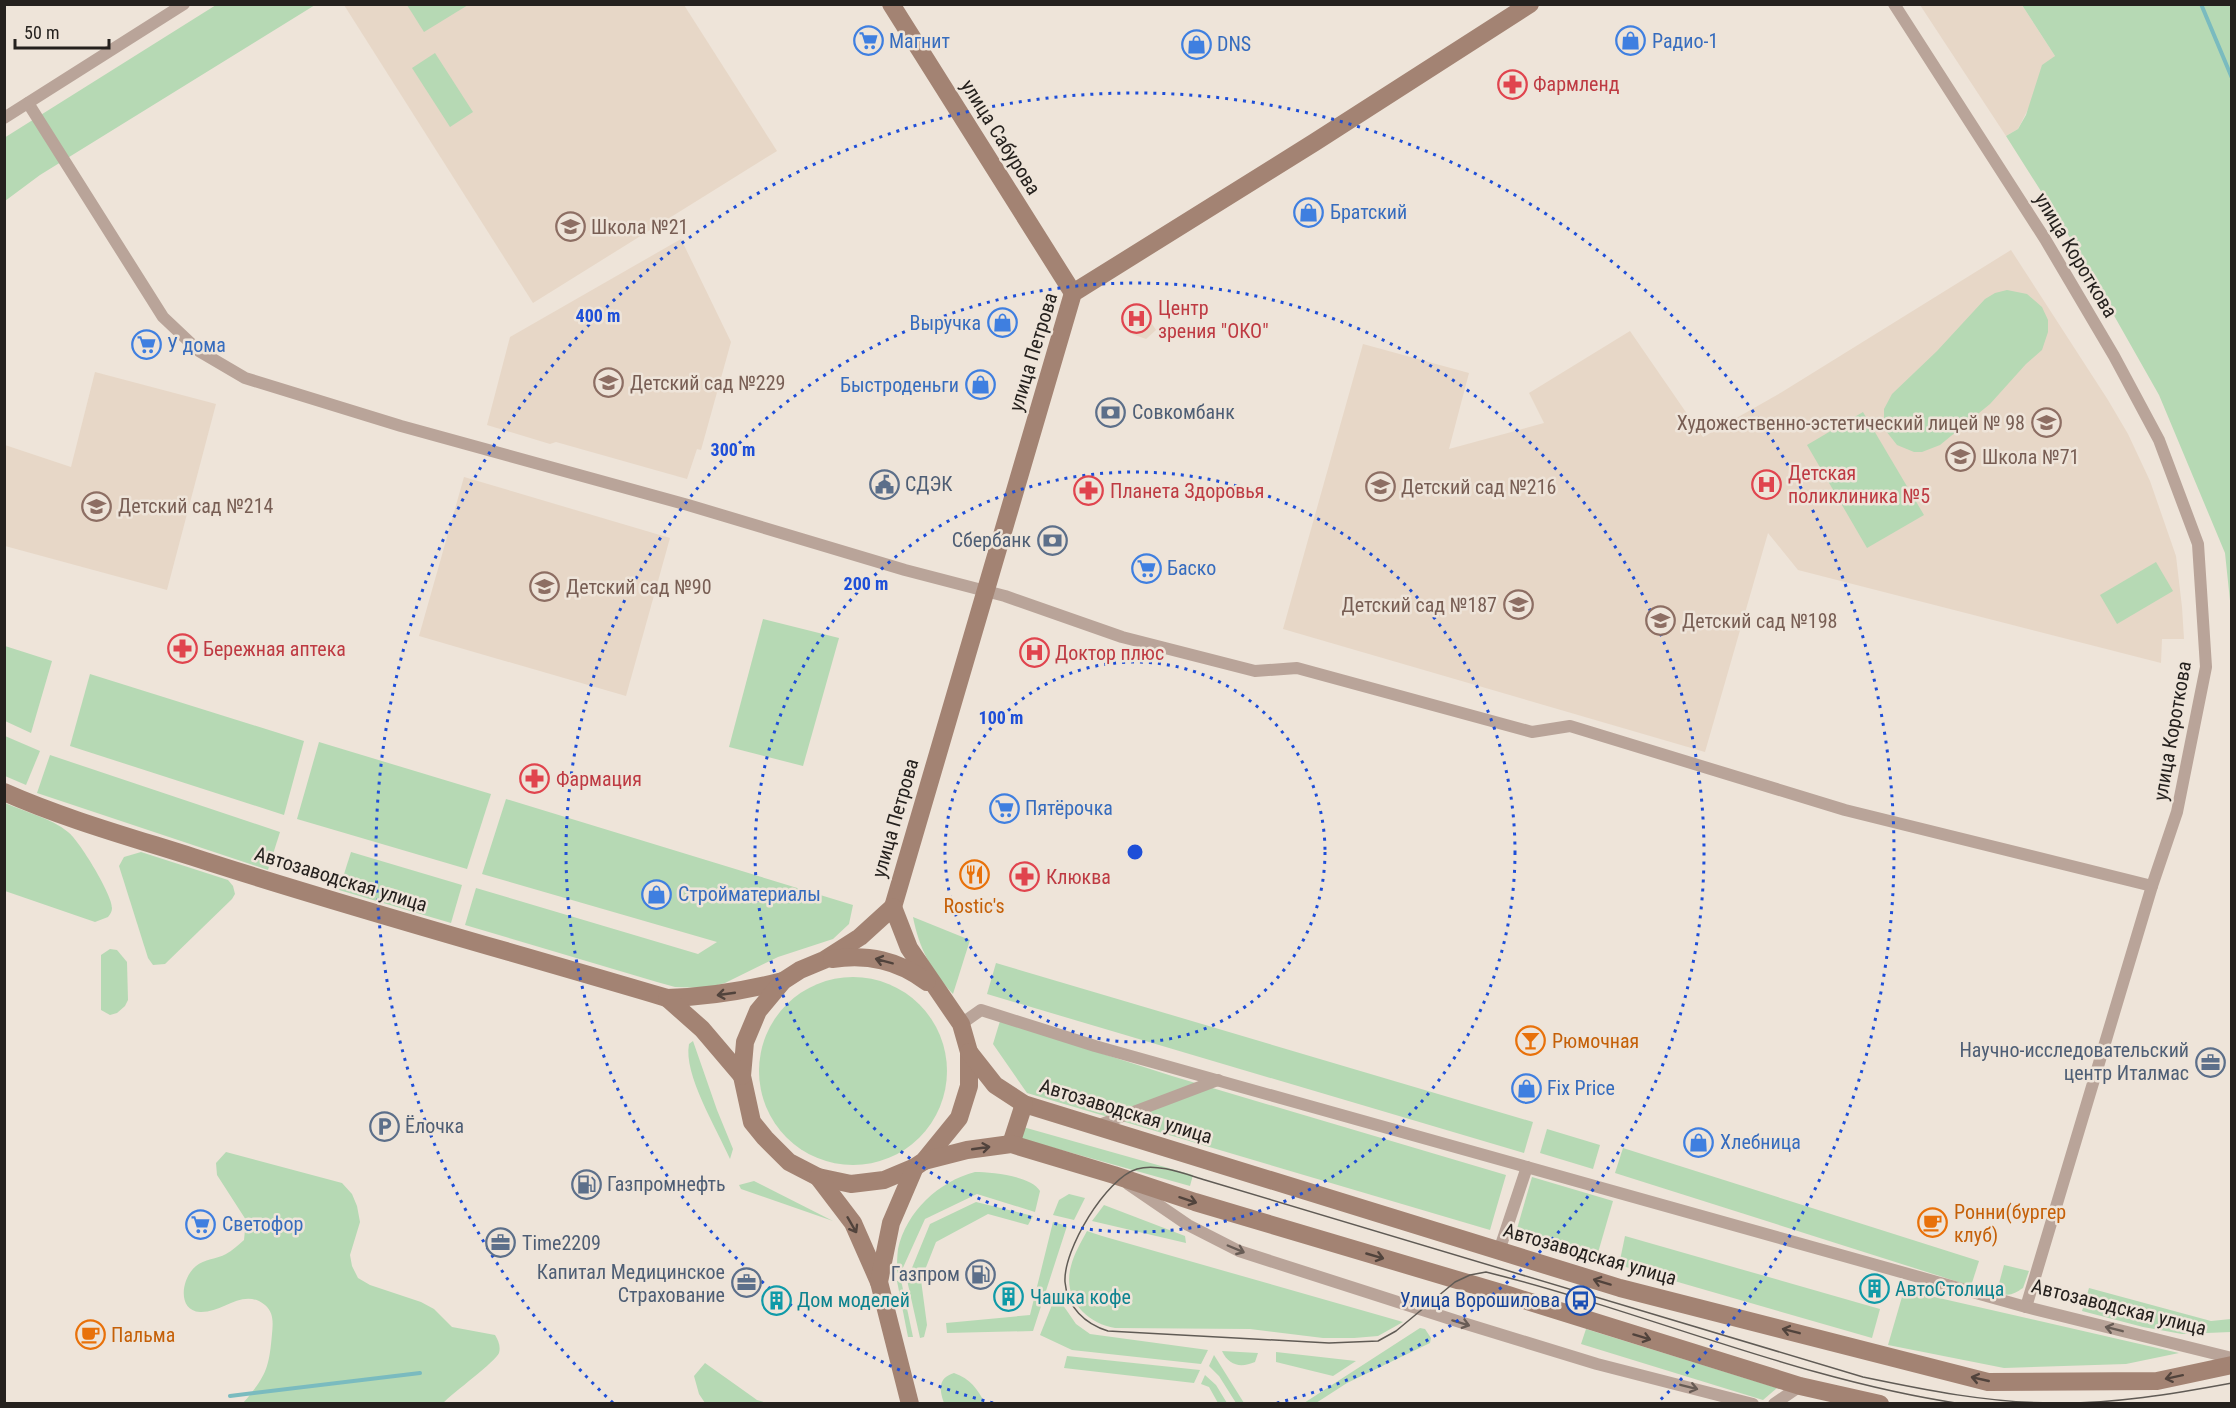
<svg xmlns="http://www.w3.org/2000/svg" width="2236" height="1408" font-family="'Roboto Condensed',sans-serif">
<rect width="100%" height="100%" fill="#eee4d9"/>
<g fill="#e7d7c7">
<path d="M344,5h340l93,146 -244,152z"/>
<path d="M1920,5h102l33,51 -37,73 -12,7z"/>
<path d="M681,239l50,103 -30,108 -4,-1 -10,30 -131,-37 -6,2 -63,-19 23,-88z"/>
<path d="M2011,250l97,150 20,34 22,47 26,75 6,51 2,32h-22l-1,24 -363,-93 -30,-37 -63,219 -422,-123 80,-285 106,29 -20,76 95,-26 -15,-30 101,-62 73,106 79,-45z"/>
<path d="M1138,305l5,2 1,5 12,18 -10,9 -17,-6 -8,-8z"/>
<path d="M95,372l121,32 -49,186 -162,-44v-101l66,22z"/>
<path d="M464,477l206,61 -44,158 -207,-60z"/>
</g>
<g fill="#b6d9b4">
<path d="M216,5h99l-275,170 -35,26 -1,-63z"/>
<path d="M407,5h61l-44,27z"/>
<path d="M2022,5h209v605l-6,-57 -66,-158 -94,-166 -59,-93 12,-7 8,-14 16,-50 13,-9z"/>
<path d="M435,53l38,59 -23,15 -38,-59z"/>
<path d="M2007,290l20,4 15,13 6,13v12l-6,18 -16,14 -36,40 -50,41 -18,7h-8l-17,-7 -11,-14 -2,-11v-11l8,-15 45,-43 48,-52 10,-6z"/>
<path d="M1863,412l61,103 -57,33 -60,-103z"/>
<path d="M2156,562l17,29 -56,33 -17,-29z"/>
<path d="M763,619l76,19 -36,128 -74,-19z"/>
<path d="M5,646l47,15 -21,72 -26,-12z"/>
<path d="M90,674l214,67 -20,74 -214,-69z"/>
<path d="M5,736l35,15 -14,34 -21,-9z"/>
<path d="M319,742l172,52 -24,75 -170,-50z"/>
<path d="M50,755l230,77 -12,38 -231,-77z"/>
<path d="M506,799l347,106 -4,19 -16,15 -55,18 -53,26 -19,5 -31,-1 -18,-5 -192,-57 11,-37 222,66 19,-12 -235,-68z"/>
<path d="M5,803c20,9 46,15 63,29 11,8 45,64 44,76 0,4 -2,6 -4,9l-13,5 -90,-31z"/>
<path d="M141,852l87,28 5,6 2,8 -3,5 -67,65 -12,1 -5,-7 -29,-92 5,-9z"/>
<path d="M351,852l111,33 -11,38 -112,-33z"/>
<path d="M913,917l57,23 -17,54c-22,-23 -34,-46 -40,-77z"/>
<path d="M110,949l7,1 10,12 1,38 -3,6 -8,7 -7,2 -9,-5v-55z"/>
<path d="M996,963l537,159 -9,31 -537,-159z"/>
<circle cx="853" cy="1071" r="94"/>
<path d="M1000,1021l172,55 334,99 -16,55 -463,-137 -34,-49z"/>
<path d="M693,1041l24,69 16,39 -3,10c-13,-30 -47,-85 -41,-115z"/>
<path d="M1023,1127l170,48 -3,11 -168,-47 -3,-6z"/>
<path d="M1547,1129l53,16 -7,24 -53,-16z"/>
<path d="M1623,1148l356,113 -8,25 -356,-113z"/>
<path d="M226,1152l116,31 10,11 5,12 3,16 -10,33 2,11 6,12 12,7 51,17 13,7 18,18 43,8c3,5 6,11 4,18 -3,8 -46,40 -56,50h-200c23,-27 26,-34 29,-69 1,-11 2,-21 -7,-29 -22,-18 -42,8 -65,7 -24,-2 -18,-35 -4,-46 8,-7 21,-7 30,-12 6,-3 12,-9 18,-14l2,-20 -29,-45 -1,-12z"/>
<path d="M975,1172c17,0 56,4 65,19l-5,21 -58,-18 -52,25 -24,53 -4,1c0,-8 0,-16 1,-24 8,-37 41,-68 77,-77z"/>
<path d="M1532,1177l81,24 -18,62 -81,-24z"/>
<path d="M754,1181l79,40 -92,-32 -2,-4z"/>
<path d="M1069,1194l16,4 -11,22 -21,-5 6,-15z"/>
<path d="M976,1202l57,14 -5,9 -40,-11 -52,28 -15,38 6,45 -3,12 -4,1 -13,-58 23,-56z"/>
<path d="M1104,1205l81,31 1,7 -94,-22z"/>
<path d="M1053,1222l14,4 -34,105 -86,2 -1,-10 84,-8z"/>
<path d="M1087,1231l15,5 301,86 -25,14 -24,2h-31l-73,-9 -135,-1c-29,-5 -53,-30 -44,-62 3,-12 10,-24 16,-35z"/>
<path d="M1625,1236l255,73 -8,29 -253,-73z"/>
<path d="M2004,1265l25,6 -6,17c-9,6 -16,10 -26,3z"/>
<path d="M901,1280l12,57h-5l-11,-56z"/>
<path d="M2089,1288l122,33 20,-2v13l-49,2 -39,-7 -61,-16z"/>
<path d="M1904,1290l275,63 -53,11 -122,4 -116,-23z"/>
<path d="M1056,1295l20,29 14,10 118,16 -7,14 -129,-14 -32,-15z"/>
<path d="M1420,1328l5,1 6,9 -1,5 -83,40 -31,20h-12z"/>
<path d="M1586,1329l191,59 -14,12 -182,-56z"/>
<path d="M1222,1351l36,2 -3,9c-14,6 -26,4 -33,-11z"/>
<path d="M1276,1352l80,9 -23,15 -57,-14z"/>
<path d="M1214,1355l30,48h-8l-17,-27 -10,-10z"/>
<path d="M1067,1356l133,14 -6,13 -130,-15z"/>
<path d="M705,1363l52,37 10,3h-62l-6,-9 -5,-18z"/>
<path d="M954,1373c17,6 23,16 31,30h-41c-5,-14 -6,-25 10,-30z"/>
<path d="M1205,1375l11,10 11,18h-9l-9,-16 -8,-3z"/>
</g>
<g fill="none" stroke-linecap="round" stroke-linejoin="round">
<g stroke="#7abbbf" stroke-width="4">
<path d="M2201,4l31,74"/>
<path d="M230,1396l190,-23"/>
</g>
<g stroke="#b9a499" stroke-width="12">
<path d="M1894,4l151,235 69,117 45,84 39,104 8,123 -29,145 -25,74 -126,421"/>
<path d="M28,103l135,214 36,34 46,27 156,48 287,79 217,65 100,26 117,41 133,34 42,-3 235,64 38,-6 275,84 307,76"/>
<path d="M4,118l180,-114"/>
<path d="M961,1024l20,-14 114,36 931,261 206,51"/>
<path d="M1099,1125l119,-45"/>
<path d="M1128,1184l60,41 51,26 221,71 137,42 156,40"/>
<path d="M1499,1251l28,-84"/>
<path d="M1774,1404l26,-18"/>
</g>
<g stroke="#a38373" stroke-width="18">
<path d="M891,4l182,289"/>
<path d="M4,792c61,27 126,45 189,65 157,51 316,94 474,141 40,-1 77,-7 116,-17"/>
<path d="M893,907l180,-614 242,-151 215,-138"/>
<path d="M893,907l16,41 52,76 8,28v34l-10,32 -35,43 -9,6 -31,13 -33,4 -33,-7 -29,-15 -24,-24 -13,-16 -10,-46 3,-34 13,-31 25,-30 17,-11 24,-10 36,-23z"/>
<path d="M832,959c36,-5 66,1 95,23"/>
<path d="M667,998l35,31 40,47"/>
<path d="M969,1052l26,33 29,19 596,184 368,94 169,-1 75,-16"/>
<path d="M1011,1144l13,-40"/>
<path d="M924,1161l43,-11 44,-6 103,31 81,27 313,93 292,91 80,18"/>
<path d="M818,1177l35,46 26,59"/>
<path d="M910,1404l-31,-122 12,-59 24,-56"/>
</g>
<path stroke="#605b55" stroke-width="1.5" d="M1962,1404c-163,-24 -316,-92 -476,-132l-16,3 -15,7 -59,49 -18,10 -49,2 -221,-12c-23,-7 -41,-24 -43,-49 -2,-32 41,-104 72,-113 21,-6 48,5 68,11l658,197c62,13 126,26 191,26 59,1 119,-9 178,-20"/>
</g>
<defs><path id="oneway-shaft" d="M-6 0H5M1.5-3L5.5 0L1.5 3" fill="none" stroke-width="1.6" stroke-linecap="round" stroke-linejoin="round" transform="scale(1.5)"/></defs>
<g stroke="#51433c">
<use href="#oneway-shaft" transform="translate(884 961) rotate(-165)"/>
<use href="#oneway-shaft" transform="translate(726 994) rotate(172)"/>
<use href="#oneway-shaft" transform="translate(981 1148) rotate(-8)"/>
<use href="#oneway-shaft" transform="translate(1188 1200) rotate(18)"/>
<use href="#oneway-shaft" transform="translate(852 1225) rotate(60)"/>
<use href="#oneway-shaft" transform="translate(1375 1256) rotate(16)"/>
<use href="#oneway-shaft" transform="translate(1602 1282) rotate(-163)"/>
<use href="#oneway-shaft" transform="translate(1791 1331) rotate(-166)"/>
<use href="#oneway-shaft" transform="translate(1642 1337) rotate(17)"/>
<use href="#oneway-shaft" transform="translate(2174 1377) rotate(168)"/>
<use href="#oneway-shaft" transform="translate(1980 1379) rotate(-167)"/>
</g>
<g stroke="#685c55">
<use href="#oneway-shaft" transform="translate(1236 1249) rotate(23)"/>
<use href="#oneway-shaft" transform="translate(1461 1323) rotate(17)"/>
<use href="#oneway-shaft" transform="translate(2114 1329) rotate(-166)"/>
<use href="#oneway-shaft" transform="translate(1689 1387) rotate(14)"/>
</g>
<g fill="none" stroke="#1d4ed8" stroke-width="3" stroke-dasharray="3 6">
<circle cx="1135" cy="852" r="190"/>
<circle cx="1135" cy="852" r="380"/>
<path d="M993 1403A569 569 0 1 1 1277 1403"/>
<path d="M613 1403A759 759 0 1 1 1657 1403"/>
</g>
<defs>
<symbol id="supermarket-ring" viewBox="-11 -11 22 22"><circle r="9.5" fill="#eee4d9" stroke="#3f7fe0" stroke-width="1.5"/><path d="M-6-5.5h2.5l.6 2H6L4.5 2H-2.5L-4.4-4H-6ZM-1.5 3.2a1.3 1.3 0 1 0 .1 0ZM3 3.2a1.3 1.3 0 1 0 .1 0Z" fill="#3f7fe0"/></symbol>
<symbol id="shop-ring" viewBox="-11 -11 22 22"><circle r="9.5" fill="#eee4d9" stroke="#3f7fe0" stroke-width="1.5"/><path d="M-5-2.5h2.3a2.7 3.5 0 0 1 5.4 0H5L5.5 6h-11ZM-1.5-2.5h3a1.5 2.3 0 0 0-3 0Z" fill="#3f7fe0"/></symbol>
<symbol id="pharmacy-ring" viewBox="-11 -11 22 22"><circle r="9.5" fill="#eee4d9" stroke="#e0444e" stroke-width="1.5"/><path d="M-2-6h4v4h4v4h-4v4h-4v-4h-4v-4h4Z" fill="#e0444e"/></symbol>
<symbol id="school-ring" viewBox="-11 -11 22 22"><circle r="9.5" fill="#eee4d9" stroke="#8d6e63" stroke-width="1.5"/><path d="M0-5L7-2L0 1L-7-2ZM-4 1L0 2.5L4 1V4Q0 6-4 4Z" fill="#8d6e63"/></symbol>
<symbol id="hospital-ring" viewBox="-11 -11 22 22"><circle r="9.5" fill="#eee4d9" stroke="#e0444e" stroke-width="1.5"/><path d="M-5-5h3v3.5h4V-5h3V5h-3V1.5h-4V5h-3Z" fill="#e0444e"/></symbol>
<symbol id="bank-ring" viewBox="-11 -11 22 22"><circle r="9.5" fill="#eee4d9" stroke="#5c6f8a" stroke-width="1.5"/><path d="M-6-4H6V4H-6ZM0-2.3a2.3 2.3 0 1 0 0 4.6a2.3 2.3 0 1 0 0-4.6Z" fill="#5c6f8a"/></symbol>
<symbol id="civic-ring" viewBox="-11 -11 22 22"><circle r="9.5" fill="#eee4d9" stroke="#5c6f8a" stroke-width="1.5"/><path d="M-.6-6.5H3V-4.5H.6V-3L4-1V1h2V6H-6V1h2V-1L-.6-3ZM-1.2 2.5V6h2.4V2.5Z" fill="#5c6f8a"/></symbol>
<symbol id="restaurant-ring" viewBox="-11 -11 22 22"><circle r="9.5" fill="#eee4d9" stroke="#e8710a" stroke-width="1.5"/><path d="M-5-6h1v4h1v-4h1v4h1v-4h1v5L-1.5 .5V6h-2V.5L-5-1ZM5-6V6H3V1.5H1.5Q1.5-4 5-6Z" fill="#e8710a"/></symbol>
<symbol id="bar-ring" viewBox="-11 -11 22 22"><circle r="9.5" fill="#eee4d9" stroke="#e8710a" stroke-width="1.5"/><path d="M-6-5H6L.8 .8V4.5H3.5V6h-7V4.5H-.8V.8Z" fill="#e8710a"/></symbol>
<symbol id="office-ring" viewBox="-11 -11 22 22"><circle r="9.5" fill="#eee4d9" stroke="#5c6f8a" stroke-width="1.5"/><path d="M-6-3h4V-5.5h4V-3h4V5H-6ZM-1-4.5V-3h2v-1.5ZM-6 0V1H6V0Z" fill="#5c6f8a"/></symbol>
<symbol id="parking-ring" viewBox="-11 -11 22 22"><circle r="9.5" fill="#eee4d9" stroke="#5c6f8a" stroke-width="1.5"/><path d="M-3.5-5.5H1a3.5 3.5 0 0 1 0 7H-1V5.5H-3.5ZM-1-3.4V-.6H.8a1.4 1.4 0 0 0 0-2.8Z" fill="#5c6f8a"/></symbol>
<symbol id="fuel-ring" viewBox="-11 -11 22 22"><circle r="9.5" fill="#eee4d9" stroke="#5c6f8a" stroke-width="1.5"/><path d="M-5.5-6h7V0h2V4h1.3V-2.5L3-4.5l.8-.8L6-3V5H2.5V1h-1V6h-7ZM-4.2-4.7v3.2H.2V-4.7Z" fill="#5c6f8a"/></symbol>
<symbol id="cafe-ring" viewBox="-11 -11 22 22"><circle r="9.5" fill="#eee4d9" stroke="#e8710a" stroke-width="1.5"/><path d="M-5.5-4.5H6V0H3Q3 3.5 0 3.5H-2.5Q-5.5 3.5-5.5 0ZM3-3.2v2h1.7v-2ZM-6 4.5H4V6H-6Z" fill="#e8710a"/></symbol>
<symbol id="building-ring" viewBox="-11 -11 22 22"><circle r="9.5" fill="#eee4d9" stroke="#0f9aa8" stroke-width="1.5"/><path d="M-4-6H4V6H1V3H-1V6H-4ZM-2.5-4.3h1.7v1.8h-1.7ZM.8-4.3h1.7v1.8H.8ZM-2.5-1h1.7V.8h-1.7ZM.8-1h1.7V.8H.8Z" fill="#0f9aa8"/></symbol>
<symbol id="bus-ring" viewBox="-11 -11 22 22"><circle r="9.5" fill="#eee4d9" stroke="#1a4fb4" stroke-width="1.5"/><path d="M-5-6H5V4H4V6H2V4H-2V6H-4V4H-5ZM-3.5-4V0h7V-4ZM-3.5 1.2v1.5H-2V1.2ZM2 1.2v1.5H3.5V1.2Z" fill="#1a4fb4"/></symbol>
</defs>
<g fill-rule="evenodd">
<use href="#supermarket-ring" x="852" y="24" width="33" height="33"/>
<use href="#shop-ring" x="1614" y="24" width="33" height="33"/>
<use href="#shop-ring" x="1180" y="28" width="33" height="33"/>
<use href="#pharmacy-ring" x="1496" y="68" width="33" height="33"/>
<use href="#shop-ring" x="1292" y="196" width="33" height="33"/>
<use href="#school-ring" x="554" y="210" width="33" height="33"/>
<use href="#hospital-ring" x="1120" y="302" width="33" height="33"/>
<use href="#shop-ring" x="986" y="306" width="33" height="33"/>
<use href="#supermarket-ring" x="130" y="328" width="33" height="33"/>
<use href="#school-ring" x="592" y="366" width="33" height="33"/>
<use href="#shop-ring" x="964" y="368" width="33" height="33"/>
<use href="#bank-ring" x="1094" y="396" width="33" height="33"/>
<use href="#school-ring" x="2030" y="406" width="33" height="33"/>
<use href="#school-ring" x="1944" y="440" width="33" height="33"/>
<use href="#civic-ring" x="868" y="468" width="33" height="33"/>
<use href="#hospital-ring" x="1750" y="468" width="33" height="33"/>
<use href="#school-ring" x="1364" y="470" width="33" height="33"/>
<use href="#pharmacy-ring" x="1072" y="474" width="33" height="33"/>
<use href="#school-ring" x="80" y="490" width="33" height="33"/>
<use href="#bank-ring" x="1036" y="524" width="33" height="33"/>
<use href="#supermarket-ring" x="1130" y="552" width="33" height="33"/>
<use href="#school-ring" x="528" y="570" width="33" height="33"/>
<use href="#school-ring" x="1502" y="588" width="33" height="33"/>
<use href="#school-ring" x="1644" y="604" width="33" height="33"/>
<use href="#pharmacy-ring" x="166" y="632" width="33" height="33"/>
<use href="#hospital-ring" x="1018" y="636" width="33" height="33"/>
<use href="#pharmacy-ring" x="518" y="762" width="33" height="33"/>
<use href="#supermarket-ring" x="988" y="792" width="33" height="33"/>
<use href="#restaurant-ring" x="958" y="858" width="33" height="33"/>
<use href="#pharmacy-ring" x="1008" y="860" width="33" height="33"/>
<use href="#shop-ring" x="640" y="878" width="33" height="33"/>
<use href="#bar-ring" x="1514" y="1024" width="33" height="33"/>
<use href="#office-ring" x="2194" y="1046" width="33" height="33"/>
<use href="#shop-ring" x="1510" y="1072" width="33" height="33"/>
<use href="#parking-ring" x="368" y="1110" width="33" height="33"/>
<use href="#shop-ring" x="1682" y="1126" width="33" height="33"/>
<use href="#fuel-ring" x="570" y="1168" width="33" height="33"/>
<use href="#cafe-ring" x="1916" y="1206" width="33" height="33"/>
<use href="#supermarket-ring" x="184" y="1208" width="33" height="33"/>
<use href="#office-ring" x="484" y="1226" width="33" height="33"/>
<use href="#fuel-ring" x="964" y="1258" width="33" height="33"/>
<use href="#office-ring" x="730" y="1266" width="33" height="33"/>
<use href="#building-ring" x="1858" y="1272" width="33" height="33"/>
<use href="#building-ring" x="992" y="1280" width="33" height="33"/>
<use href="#building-ring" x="760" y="1284" width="33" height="33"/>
<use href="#bus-ring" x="1564" y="1284" width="33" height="33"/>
<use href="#cafe-ring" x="74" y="1318" width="33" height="33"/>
</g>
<g text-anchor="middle" stroke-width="5" stroke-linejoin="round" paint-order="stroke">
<g font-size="20" fill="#366cbe" stroke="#eee4d9" text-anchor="start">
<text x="889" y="48">Магнит</text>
<text x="1652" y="48">Радио-1</text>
<text x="1217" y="51">DNS</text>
<text x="1330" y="219">Братский</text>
<text x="981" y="330" text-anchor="end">Выручка</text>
<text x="167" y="352">У дома</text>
<text x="959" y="392" text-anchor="end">Быстроденьги</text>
<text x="1167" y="575">Баско</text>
<text x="1025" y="815">Пятёрочка</text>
<text x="678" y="901">Стройматериалы</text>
<text x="1547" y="1095">Fix Price</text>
<text x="1720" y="1149">Хлебница</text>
<text x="222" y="1231">Светофор</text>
</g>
<g font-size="20" fill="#be3a42" stroke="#eee4d9" text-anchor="start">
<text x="1533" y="91">Фармленд</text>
<text x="1158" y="315">Центр<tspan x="1158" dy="23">зрения "ОКО"</tspan></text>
<text x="1788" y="480">Детская<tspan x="1788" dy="23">поликлиника №5</tspan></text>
<text x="1110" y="498">Планета Здоровья</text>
<text x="203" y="656">Бережная аптека</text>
<text x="1055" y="660">Доктор плюс</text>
<text x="556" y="786">Фармация</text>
<text x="1046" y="884">Клюква</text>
</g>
<g font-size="20" fill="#25211e" stroke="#eee4d9">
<text transform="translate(1001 137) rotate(58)" y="7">улица Сабурова</text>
<text transform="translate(2076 255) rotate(59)" y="7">улица Короткова</text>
<text transform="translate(1033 352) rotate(-73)" y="7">улица Петрова</text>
<text transform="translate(2172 731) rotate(-80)" y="7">улица Короткова</text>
<text transform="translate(895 818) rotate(-74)" y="7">улица Петрова</text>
<text transform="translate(341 879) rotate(17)" y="7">Автозаводская улица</text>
<text transform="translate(1126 1111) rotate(17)" y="7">Автозаводская улица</text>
<text transform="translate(1590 1254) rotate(16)" y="7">Автозаводская улица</text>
<text transform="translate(2119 1307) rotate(14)" y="7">Автозаводская улица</text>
</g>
<g font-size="20" fill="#785e54" stroke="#eee4d9" text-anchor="start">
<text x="591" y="234">Школа №21</text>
<text x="630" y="390">Детский сад №229</text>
<text x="2025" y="430" text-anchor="end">Художественно-эстетический лицей № 98</text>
<text x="1982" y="464">Школа №71</text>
<text x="1401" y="494">Детский сад №216</text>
<text x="118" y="513">Детский сад №214</text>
<text x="566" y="594">Детский сад №90</text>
<text x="1497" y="612" text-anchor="end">Детский сад №187</text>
<text x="1682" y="628">Детский сад №198</text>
</g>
<g font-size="20" fill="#4e5e75" stroke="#eee4d9" text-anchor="start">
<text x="1132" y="419">Совкомбанк</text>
<text x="905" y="491">СДЭК</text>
<text x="1031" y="547" text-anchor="end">Сбербанк</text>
<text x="2189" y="1057" text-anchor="end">Научно-исследовательский<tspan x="2189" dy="23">центр Италмас</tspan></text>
<text x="405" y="1133">Ёлочка</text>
<text x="607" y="1191">Газпромнефть</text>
<text x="522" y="1250">Time2209</text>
<text x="725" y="1279" text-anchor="end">Капитал Медицинское<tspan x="725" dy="23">Страхование</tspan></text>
<text x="960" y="1281" text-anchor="end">Газпром</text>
</g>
<g font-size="20" fill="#c56008" stroke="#eee4d9" text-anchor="start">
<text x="974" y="913" text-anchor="middle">Rostic's</text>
<text x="1552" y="1048">Рюмочная</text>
<text x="1954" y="1219">Ронни(бургер<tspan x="1954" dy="23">клуб)</tspan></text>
<text x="111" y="1342">Пальма</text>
</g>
<g font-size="20" fill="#0d838f" stroke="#eee4d9" text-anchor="start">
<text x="1895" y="1296">АвтоСтолица</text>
<text x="1030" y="1304">Чашка кофе</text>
<text x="797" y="1307">Дом моделей</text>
</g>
<g font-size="20" fill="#164399" stroke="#eee4d9" text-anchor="end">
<text x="1560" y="1307">Улица Ворошилова</text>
</g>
</g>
<circle cx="1135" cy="852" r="9" fill="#1d4ed8" stroke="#eee4d9" stroke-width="3"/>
<g font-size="18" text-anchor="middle" font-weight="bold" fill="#1d4ed8" stroke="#eee4d9" stroke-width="5" stroke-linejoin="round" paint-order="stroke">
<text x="598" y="322">400 m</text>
<text x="733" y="456">300 m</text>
<text x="866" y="590">200 m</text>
<text x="1001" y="724">100 m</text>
</g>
<rect width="2236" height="1408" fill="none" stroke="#25211e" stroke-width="12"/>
<path d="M15 39v9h94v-9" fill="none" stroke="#25211e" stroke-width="3"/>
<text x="24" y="39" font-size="18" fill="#25211e" stroke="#eee4d9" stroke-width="4.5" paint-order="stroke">50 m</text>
</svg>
